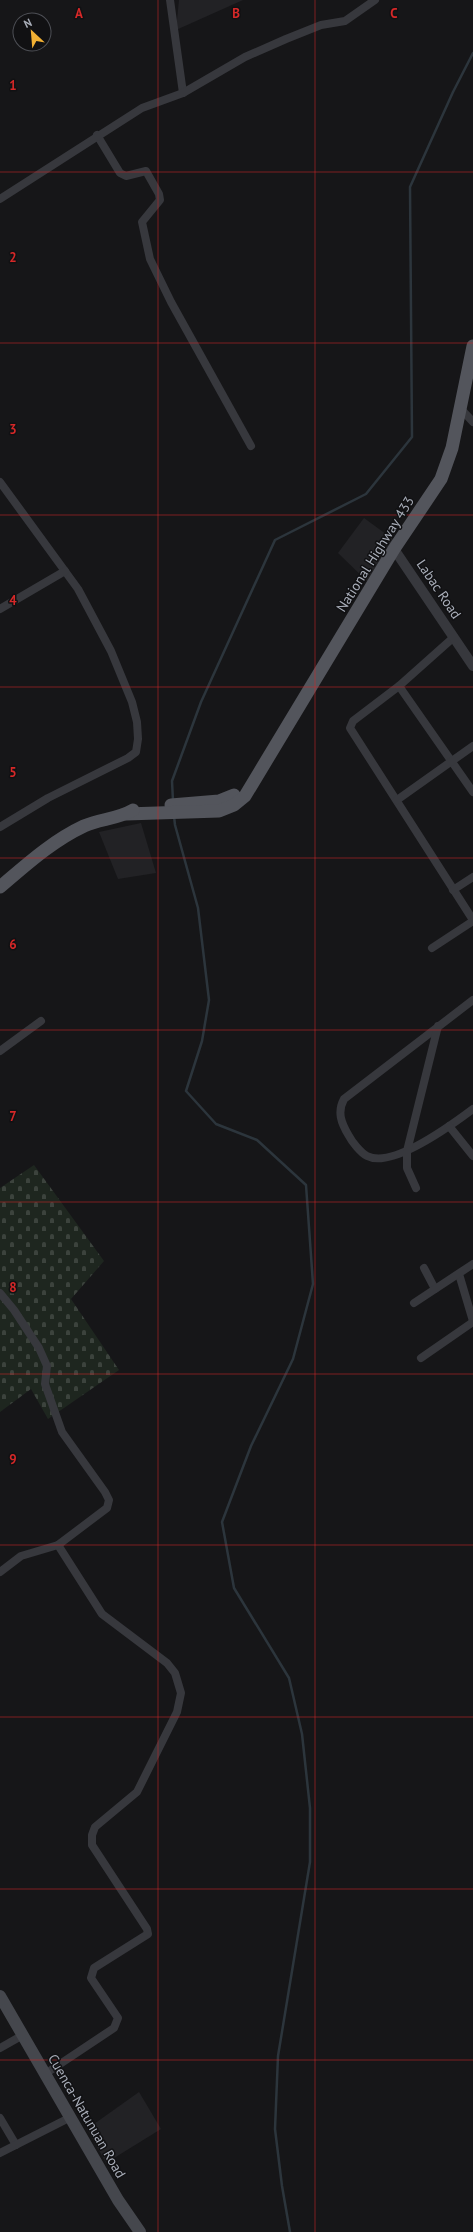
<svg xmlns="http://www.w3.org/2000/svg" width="473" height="2232" font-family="'PT Sans',sans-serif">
<defs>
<pattern id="cemetery-stones" width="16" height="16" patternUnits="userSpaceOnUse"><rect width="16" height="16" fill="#1e261f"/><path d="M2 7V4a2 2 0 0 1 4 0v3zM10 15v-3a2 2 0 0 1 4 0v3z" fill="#3c433d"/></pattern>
</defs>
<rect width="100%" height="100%" fill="#161618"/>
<g fill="#222225">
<path d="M179,0h64l-67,30z"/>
<path d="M364,518l30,22 -26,42 -30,-29z"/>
<path d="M141,823l15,50 -38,6 -19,-47z"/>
<path d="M139,2092l22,37 -55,34 -19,-34z"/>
</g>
<path fill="url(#cemetery-stones)" d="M34,1165l70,96 -33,38 48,71 -71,49 -17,-30 -31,23v-224z"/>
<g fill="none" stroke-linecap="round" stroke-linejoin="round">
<g stroke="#2c353c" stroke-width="2.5">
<path d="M173,801l-1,-20 29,-79 74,-162 91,-46 46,-57 -2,-250 43,-95 20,-39"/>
<path d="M174,816l1,9 23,83 11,92 -7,41 -16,50 30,33 41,16 49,45 7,99 -20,75 -42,87 -29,76 12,66 55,90 13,56 8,74v54l-32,194 -3,73 7,57 8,46"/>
</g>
<g stroke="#37383d" stroke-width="8">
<path d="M170,0l13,93"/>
<path d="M97,135l23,38 6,3 20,-5 13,23 1,6 -18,22 8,37 21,43 80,144"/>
<path d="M0,199l142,-91 41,-15 62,-36 41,-18 35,-14 24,-4 30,-21"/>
<path d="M461,409l12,13"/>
<path d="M0,482l78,107 33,62 21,51 5,20 1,17 -2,13 -8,6 -80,40 -48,29"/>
<path d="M0,609l65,-38"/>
<path d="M454,637l-55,49 -46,35 -3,7 123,192"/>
<path d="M399,686l74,106"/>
<path d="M397,800l76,-54"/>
<path d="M453,890l20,-13"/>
<path d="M432,948l41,-27"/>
<path d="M473,1000l-129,99c-7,13 -3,24 5,37 3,6 12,17 18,20 25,13 86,-32 106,-47"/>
<path d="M0,1051l41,-30"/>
<path d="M449,1126l24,30"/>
<path d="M416,1188l-9,-20v-17l31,-125"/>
<path d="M424,1268l11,21"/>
<path d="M459,1274l14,47"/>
<path d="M0,1293l14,17 25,38 8,18 -2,18 17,48 43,60 4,8 -2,8 -49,37 44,69 65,49 8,10 6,20 -4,19 -40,80 -42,35 -3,8v10l55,84 1,5 -54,34 -3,10 27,40 -4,10 -69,46"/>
<path d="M414,1303l59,-39"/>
<path d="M421,1358l52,-36"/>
<path d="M0,1572l21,-16 37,-11"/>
<path d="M0,2048l23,-13"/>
<path d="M0,2118l16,27"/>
<path d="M0,2153l71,-36"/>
</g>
<path stroke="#37383d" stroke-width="10" d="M394,549l79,117"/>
<path stroke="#45474d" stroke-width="12" d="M0,1996l118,204 22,32"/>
<g stroke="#53555c" stroke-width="13">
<path d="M171,805l48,-4 15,-6"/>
<path d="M126,814l93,-3 15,-6 11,-9 149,-247 47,-70 11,-31 21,-102"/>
<path d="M0,887c26,-22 52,-46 84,-61 16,-7 34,-7 49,-16"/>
</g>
</g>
<path fill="none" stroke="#d62828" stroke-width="1" stroke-opacity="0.55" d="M158,0v2232M315,0v2232M0,172h473M0,343h473M0,515h473M0,687h473M0,858h473M0,1030h473M0,1202h473M0,1374h473M0,1545h473M0,1717h473M0,1889h473M0,2060h473"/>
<g text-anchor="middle" stroke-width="3" stroke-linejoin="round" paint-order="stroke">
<g font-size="14" fill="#a8adb8" stroke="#111113">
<text transform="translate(375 554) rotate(-58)" y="5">National Highway 433</text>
<text transform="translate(439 589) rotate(56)" y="5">Labac Road</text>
<text transform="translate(87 2116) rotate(60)" y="5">Cuenca-Natunuan Road</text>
</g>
</g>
<g font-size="13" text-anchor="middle" font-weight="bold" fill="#d62828" stroke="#111113" stroke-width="3" stroke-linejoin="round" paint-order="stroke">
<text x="79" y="18">A</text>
<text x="236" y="18">B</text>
<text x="394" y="18">C</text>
<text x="13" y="90">1</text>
<text x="13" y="262">2</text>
<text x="13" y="434">3</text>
<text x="13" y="605">4</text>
<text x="13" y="777">5</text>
<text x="13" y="949">6</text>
<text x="13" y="1121">7</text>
<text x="13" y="1292">8</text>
<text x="13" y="1464">9</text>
</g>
<g transform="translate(32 32) rotate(334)"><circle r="19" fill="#111113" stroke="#4d4f55"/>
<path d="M0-3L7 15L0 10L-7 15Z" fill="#f2b134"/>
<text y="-6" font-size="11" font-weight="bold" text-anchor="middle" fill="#a8adb8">N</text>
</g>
</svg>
